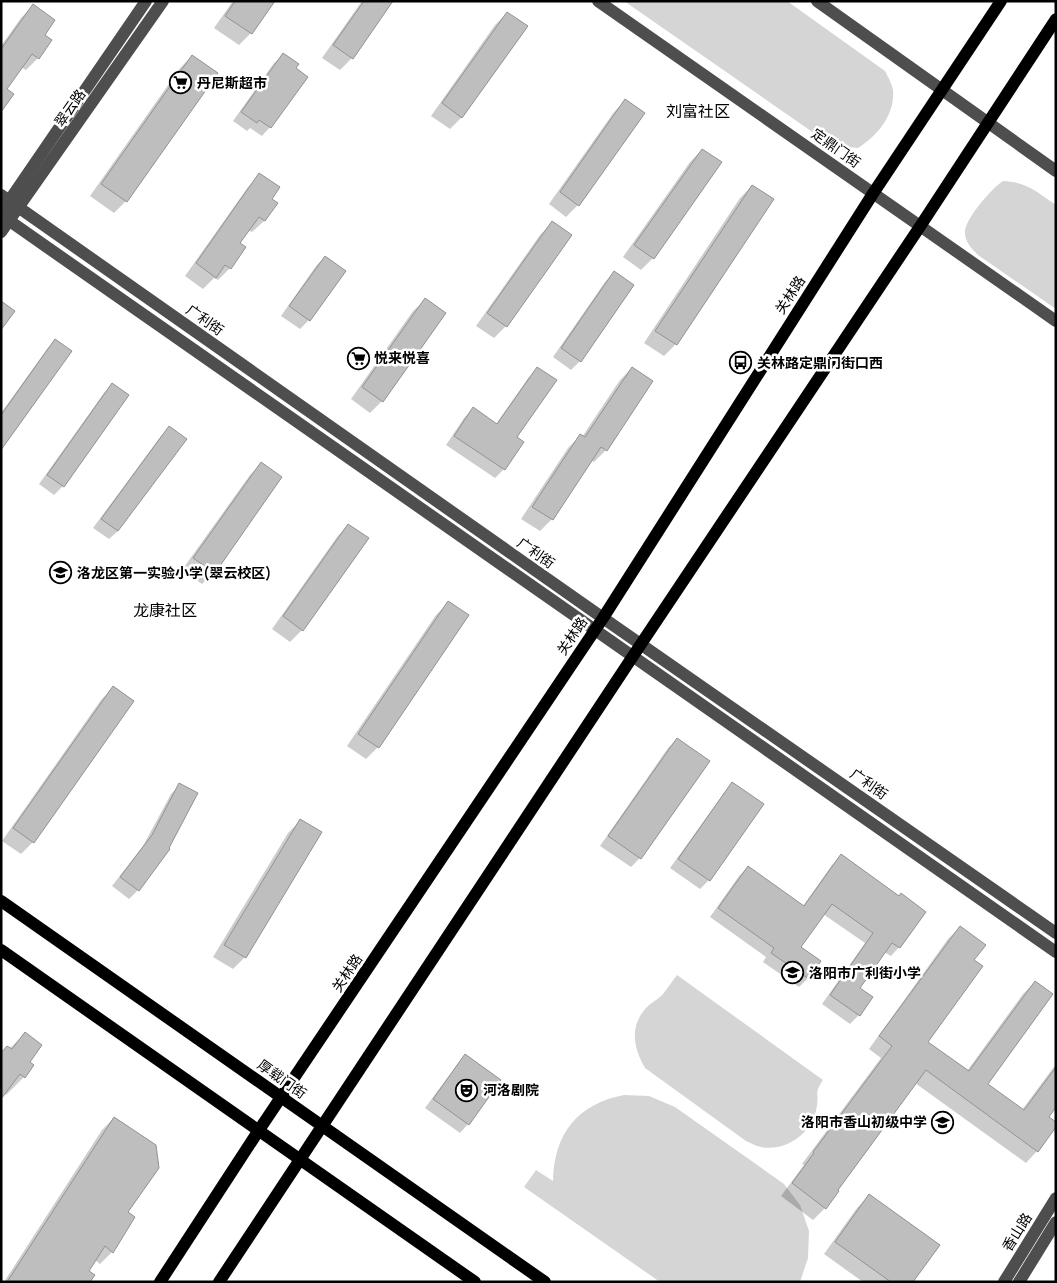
<svg xmlns="http://www.w3.org/2000/svg" width="1057" height="1283" font-family="Manrope,'Noto Sans SC',sans-serif">
<rect width="100%" height="100%" fill="#fff"/>
<g fill="#d5d5d5">
<path d="M624,1h163l98,70c3,6 7,13 8,19 2,25 -15,45 -35,58l-17,-2 -20,-8z"/>
<path d="M1003,181c24,1 34,11 53,24v104l-78,-54c-6,-6 -14,-14 -13,-24 1,-13 27,-43 38,-50z"/>
<path d="M677,975l146,105c-9,13 -4,12 -6,25 -3,27 -30,47 -56,42 -5,-1 -10,-4 -15,-6l-101,-73c-11,-19 -16,-40 0,-59 5,-6 13,-9 18,-15 5,-6 9,-13 14,-19z"/>
<path d="M624,1095l25,1 26,11 109,77 16,21 9,26 -1,27 -8,24h-140l-136,-95 12,-17 17,11c1,-47 24,-77 71,-86z"/>
</g>
<g fill="#0003">
<path d="M233,1h40l-22,32 -12,12 -25,-17z"/>
<path d="M362,1h30l-40,57 -12,12 -18,-12z"/>
<path d="M33,6l10,29 8,5 -13,18 -12,12 -5,-3 -16,22 -4,21v-64l20,-28z"/>
<path d="M507,13l-45,104 -12,12 -19,-13 64,-91z"/>
<path d="M283,55l-13,72 -8,9 -12,-8 -3,3 -14,-10 41,-58z"/>
<path d="M192,56l-66,145 -12,12 -24,-17 90,-128z"/>
<path d="M626,100l-48,105 -12,12 -17,-13 65,-92z"/>
<path d="M702,150l-49,108 -12,12 -18,-13 67,-95z"/>
<path d="M260,175l10,24 6,4 -12,18 -12,11 -4,-2 -9,13 6,5 -15,20 -12,12 -4,-2 -11,11 -18,-13 63,-89z"/>
<path d="M752,186l-76,158 -12,12 -20,-13 96,-145z"/>
<path d="M552,223l-46,103 -12,12 -18,-12 64,-91z"/>
<path d="M325,257l-16,63 -9,9 -19,-13 35,-50z"/>
<path d="M614,273l-34,88 -9,9 -18,-13 52,-75z"/>
<path d="M425,300l-43,101 -12,12 -19,-14 62,-88z"/>
<path d="M56,340l-55,107v-34l46,-64z"/>
<path d="M538,368l-22,70 6,4 -18,27 -9,9 -49,-33 18,-27 9,-9 23,15 33,-47z"/>
<path d="M632,368l19,13 -45,69 -12,12 -3,-2 -39,59 -12,12 -19,-12 47,-71 12,-12 2,1 38,-57z"/>
<path d="M112,385l-49,101 -9,9 -15,-11 65,-91z"/>
<path d="M170,428l-52,103 -9,8 -16,-11 68,-92z"/>
<path d="M262,463l-48,109 -12,12 -20,-14 68,-95z"/>
<path d="M348,525l-46,105 -12,12 -18,-13 65,-92z"/>
<path d="M448,603l-70,144 -12,12 -19,-13 89,-131z"/>
<path d="M113,688l19,13 -99,141 -12,12 -19,-13 99,-141z"/>
<path d="M677,739l31,22 -68,97 -9,9 -31,-21 68,-98z"/>
<path d="M732,784l30,21 -53,75 -9,9 -30,-21 54,-75z"/>
<path d="M180,785l-42,105 -9,9 -17,-13 31,-40 28,-52z"/>
<path d="M300,821l-55,136 -12,12 -20,-12 75,-124z"/>
<path d="M841,856l58,91 -8,9 -7,-4 -26,36 13,10 -12,17 -9,9 -28,-20 43,-61 -42,-29 -23,33 20,14 -12,17 -9,9 -36,-25 3,-5 -56,-40 29,-41 9,-9 55,39 29,-41z"/>
<path d="M960,927l13,33 -46,82 40,29 56,-77 12,-12 -49,102 36,26 34,-46v41l-9,13 -10,33 -11,12 -111,-80 -90,125 -12,12 -32,-24 23,-31 -2,-1 79,-106 -12,-9 79,-110z"/>
<path d="M25,1034l3,28 5,4 -9,11 -18,18 -2,-2 5,-44z"/>
<path d="M465,1056l3,68 -8,9 -35,-25 32,-43z"/>
<path d="M114,1118l12,94 -14,40 -12,12 -5,-4 -8,12 2,10h-85l98,-152z"/>
<path d="M869,1196l43,86h-49l-39,-28 33,-46z"/>
</g>
<g fill="#bebebe" stroke="#929292">
<path d="M235,1h40l-23,33 -27,-18z"/>
<path d="M364,1h29l-40,58 -20,-14z"/>
<path d="M33,4l22,16 -10,15 7,5 -13,19 -7,-5 -25,35 7,5 -13,18v-63z"/>
<path d="M507,12l21,14 -66,92 -20,-15z"/>
<path d="M283,53l16,11 -3,4 12,9 -37,51 -12,-8 -2,3 -16,-11z"/>
<path d="M192,55l26,18 -91,129 -26,-18z"/>
<path d="M625,99l20,14 -66,93 -19,-14z"/>
<path d="M702,149l20,13 -68,97 -20,-14z"/>
<path d="M259,173l21,14 -8,12 6,4 -13,18 -6,-4 -19,26 6,4 -15,22 -6,-4 -9,13 -20,-15z"/>
<path d="M752,185l22,14 -97,146 -22,-14z"/>
<path d="M552,221l20,14 -65,92 -20,-14z"/>
<path d="M325,256l21,15 -36,50 -21,-15z"/>
<path d="M614,271l20,14 -53,77 -20,-14z"/>
<path d="M425,298l21,15 -63,89 -21,-15z"/>
<path d="M1,301l14,10 -14,19z"/>
<path d="M55,339l17,12 -71,99v-35z"/>
<path d="M537,367l20,13 -40,57 7,5 -19,28 -51,-34 19,-29 24,17z"/>
<path d="M632,367l21,14 -46,70 -6,-4 -48,73 -21,-13 48,-73 5,3z"/>
<path d="M112,383l17,12 -65,92 -17,-12z"/>
<path d="M169,426l18,13 -69,92 -17,-12z"/>
<path d="M261,462l21,15 -67,96 -22,-15z"/>
<path d="M348,524l21,14 -66,93 -20,-15z"/>
<path d="M448,601l21,14 -90,133 -21,-14z"/>
<path d="M113,686l21,15 -100,142 -21,-15z"/>
<path d="M677,738l33,23 -69,98 -33,-23z"/>
<path d="M732,782l32,22 -54,77 -32,-22z"/>
<path d="M179,783l19,10 -29,55 1,1 -31,42 -19,-14 32,-42z"/>
<path d="M300,819l22,13 -76,126 -22,-13z"/>
<path d="M841,854l58,42 2,-3 25,19 -26,36 -8,-5 -32,45 13,9 -13,19 -30,-21 43,-62 -41,-29 -31,43 20,14 -12,18 -38,-26 3,-5 -56,-40 30,-42 56,40z"/>
<path d="M960,926l26,19 -12,15 9,6 -55,76 41,29 66,-90 18,13 -65,90 36,26 32,-43v40l-7,10 7,5v5l-18,25 -112,-82 -88,120 1,1 -13,18 -34,-26 22,-30 -1,-1 79,-106 -13,-10z"/>
<path d="M25,1032l17,13 -12,17 4,3 -9,13 -5,-4 -19,25v-46l6,-7 5,3z"/>
<path d="M465,1054l36,26 -32,45 -36,-26z"/>
<path d="M114,1117l42,28 3,23 -31,44 7,5 -22,36 -8,-7 -16,25 6,4 -5,7h-83z"/>
<path d="M869,1194l71,51 -27,37h-22l-56,-40z"/>
</g>
<g fill="none" stroke-linecap="round" stroke-linejoin="round">
<g stroke="#4e4e4e" stroke-width="12">
<path d="M598,1l458,320"/>
<path d="M817,1l239,170"/>
<path d="M1,195l602,423 453,315"/>
<path d="M5,207l141,-206"/>
<path d="M1,215l1055,737"/>
<path d="M1,232l162,-231"/>
<path d="M1004,1282l52,-84"/>
<path d="M1019,1282l37,-60"/>
</g>
<g stroke="#000" stroke-width="12">
<path d="M1,901l544,381"/>
<path d="M1,950l474,332"/>
<path d="M160,1282l99,-152 344,-512 271,-426 127,-191"/>
<path d="M219,1282l422,-638 280,-419 135,-206"/>
</g>
</g>
<defs>
<symbol id="supermarket-ring" viewBox="-11 -11 22 22"><circle r="9.5" fill="#fff" stroke="#000" stroke-width="1.5"/><path d="M-6-5.5h2.5l.6 2H6L4.5 2H-2.5L-4.4-4H-6ZM-1.5 3.2a1.3 1.3 0 1 0 .1 0ZM3 3.2a1.3 1.3 0 1 0 .1 0Z" fill="#000"/></symbol>
<symbol id="bus-ring" viewBox="-11 -11 22 22"><circle r="9.5" fill="#fff" stroke="#000" stroke-width="1.5"/><path d="M-5-6H5V4H4V6H2V4H-2V6H-4V4H-5ZM-3.5-4V0h7V-4ZM-3.5 1.2v1.5H-2V1.2ZM2 1.2v1.5H3.5V1.2Z" fill="#000"/></symbol>
<symbol id="school-ring" viewBox="-11 -11 22 22"><circle r="9.5" fill="#fff" stroke="#000" stroke-width="1.5"/><path d="M0-5L7-2L0 1L-7-2ZM-4 1L0 2.5L4 1V4Q0 6-4 4Z" fill="#000"/></symbol>
<symbol id="theatre-ring" viewBox="-11 -11 22 22"><circle r="9.5" fill="#fff" stroke="#000" stroke-width="1.5"/><path d="M-5-5.5Q0-4 5-5.5V0Q5 5 0 6Q-5 5-5 0ZM-3.3-2.5H-1v1.5H-3.3ZM1-2.5H3.3v1.5H1ZM-2.8 1Q0 5.5 2.8 1Z" fill="#000"/></symbol>
</defs>
<g fill-rule="evenodd">
<use href="#supermarket-ring" x="168" y="70" width="25" height="25"/>
<use href="#supermarket-ring" x="346" y="346" width="25" height="25"/>
<use href="#bus-ring" x="728" y="350" width="25" height="25"/>
<use href="#school-ring" x="48" y="560" width="25" height="25"/>
<use href="#school-ring" x="780" y="960" width="25" height="25"/>
<use href="#theatre-ring" x="454" y="1078" width="25" height="25"/>
<use href="#school-ring" x="930" y="1110" width="25" height="25"/>
</g>
<g text-anchor="middle" stroke-width="5" stroke-linejoin="round" paint-order="stroke">
<g font-size="14" font-weight="bold" fill="#000" stroke="#fff" text-anchor="start">
<text x="197" y="88">丹尼斯超市</text>
<text x="374" y="363">悦来悦喜</text>
<text x="757" y="368">关林路定鼎门街口西</text>
<text x="77" y="578">洛龙区第一实验小学(翠云校区)</text>
<text x="809" y="978">洛阳市广利街小学</text>
<text x="483" y="1095">河洛剧院</text>
<text x="927" y="1127" text-anchor="end">洛阳市香山初级中学</text>
</g>
<g font-size="14" fill="#000" stroke="#fff">
<text transform="translate(70 108) rotate(-55)" y="5">翠云路</text>
<text transform="translate(836 148) rotate(35)" y="5">定鼎门街</text>
<text transform="translate(790 295) rotate(-57)" y="5">关林路</text>
<text transform="translate(205 320) rotate(35)" y="5">广利街</text>
<text transform="translate(536 553) rotate(35)" y="5">广利街</text>
<text transform="translate(572 636) rotate(-56)" y="5">关林路</text>
<text transform="translate(869 784) rotate(35)" y="5">广利街</text>
<text transform="translate(347 973) rotate(-56)" y="5">关林路</text>
<text transform="translate(282 1079) rotate(35)" y="5">厚载门街</text>
<text transform="translate(1017 1232) rotate(-58)" y="5">香山路</text>
</g>
<g font-size="16" fill="#000" stroke="#fff">
<text x="698" y="117">刘富社区</text>
<text x="165" y="616">龙康社区</text>
</g>
</g>
<rect width="1057" height="1283" fill="none" stroke="#000000" stroke-width="5"/>
</svg>
